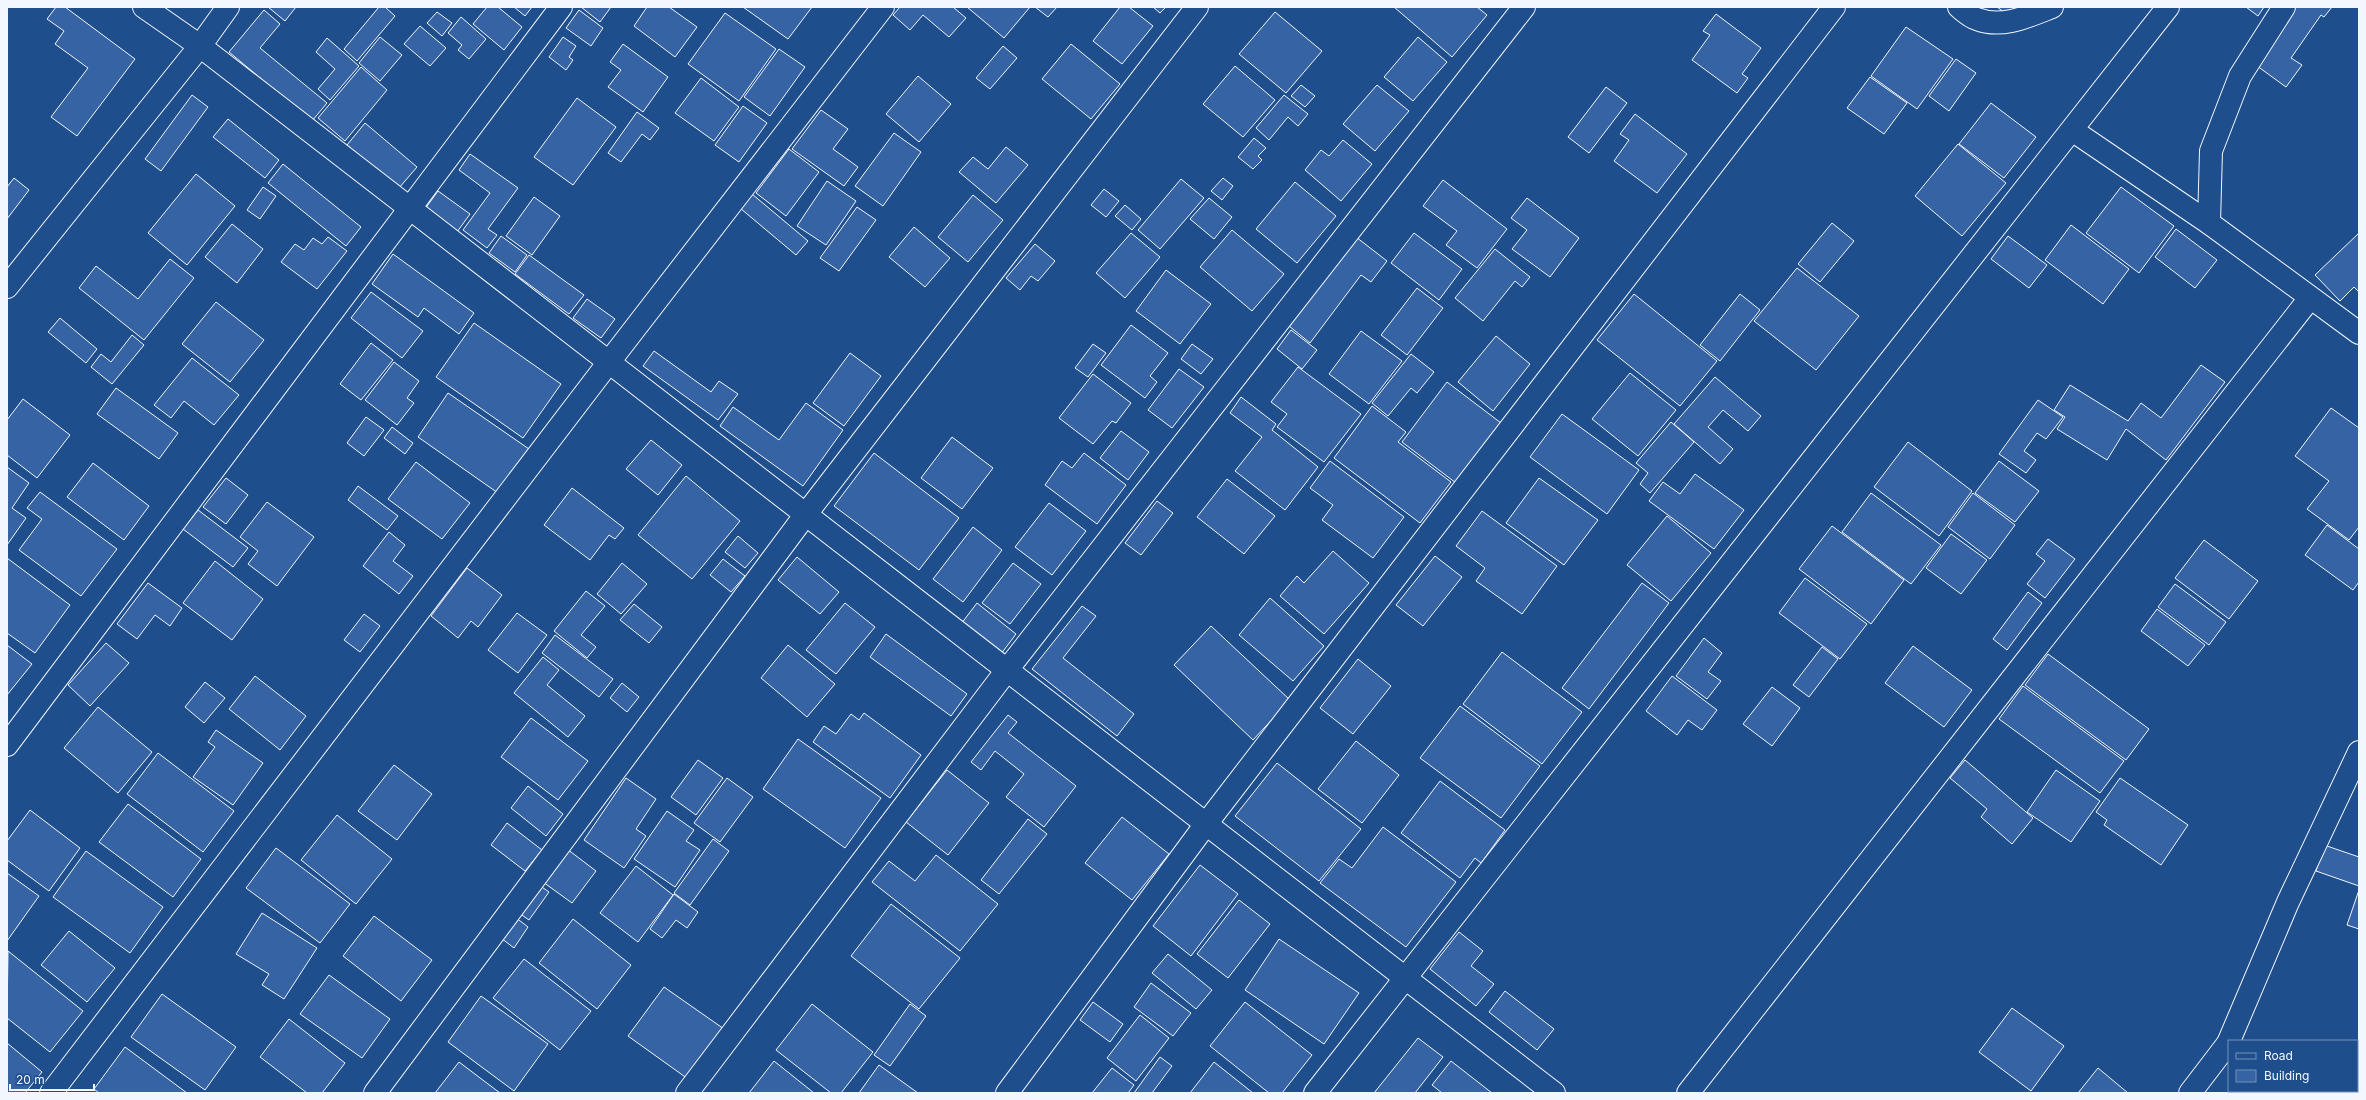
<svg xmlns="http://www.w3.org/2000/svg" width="2366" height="1100" font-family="Inter,sans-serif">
<rect width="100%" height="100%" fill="#1f4e8c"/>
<g fill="#3563a3" stroke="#f2f6ff">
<path d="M56,7h9l70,52 -58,77 -26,-19 37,-49 -33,-24 9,-13 -17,-12z"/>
<path d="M268,7h28l-11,14z"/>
<path d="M379,7h6l10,9 -38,45 -13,-12z"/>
<path d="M487,7h11l24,20 -18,23 -31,-26z"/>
<path d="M514,7h18l-7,9z"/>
<path d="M581,7h30l-11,15z"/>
<path d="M647,7h22l28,20 -22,30 -41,-31z"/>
<path d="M743,7h69l-24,32z"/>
<path d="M900,7h53l13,11 -17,19 -26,-22 -13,15 -17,-15z"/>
<path d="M967,7h63l-26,31z"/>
<path d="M1035,7h22l-9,10z"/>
<path d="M1120,7h9l24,19 -31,38 -29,-23z"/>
<path d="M1153,7h13l-6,6z"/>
<path d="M1394,7h83l10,8 -35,42z"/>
<path d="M1997,7h24l-8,12z"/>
<path d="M2246,7h18l-6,9z"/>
<path d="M2292,7h40l-8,10 -3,-2 -30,43 11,7 -16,22 -33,-24z"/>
<path d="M264,10l16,14 -20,24 67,55 -15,18 -83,-69z"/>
<path d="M579,10l24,18 -12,18 -25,-18z"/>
<path d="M437,12l15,11 -10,13 -15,-13z"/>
<path d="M1275,12l47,39 -36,42 -47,-39z"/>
<path d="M725,13l51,36 -37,52 -51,-37z"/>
<path d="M1716,14l45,34 -19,26 6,4 -11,15 -45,-33 18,-25 -7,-4z"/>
<path d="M461,17l25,22 -17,20 -11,-9 4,-5 -14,-12z"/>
<path d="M420,26l26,22 -16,18 -26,-22z"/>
<path d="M1906,27l47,32 -36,50 -46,-33z"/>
<path d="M380,37l22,18 -22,26 -21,-18z"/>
<path d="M563,37l13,9 -7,11 4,3 -7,10 -17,-13z"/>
<path d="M1418,37l29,25 -34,39 -29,-24z"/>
<path d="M327,38l32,28 -29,34 -12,-11 17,-20 -19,-17z"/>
<path d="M623,44l45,33 -25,35 -35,-25 13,-17 -11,-8z"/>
<path d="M1071,44l49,40 -29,35 -49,-40z"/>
<path d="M1003,46l14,12 -27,31 -14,-11z"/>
<path d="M779,49l26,18 -35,49 -26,-19z"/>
<path d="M1956,59l20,14 -27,38 -20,-15z"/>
<path d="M1235,66l40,34 -32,37 -40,-33z"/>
<path d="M361,67l26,23 -42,51 -27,-23z"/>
<path d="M918,76l33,28 -32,38 -33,-28z"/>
<path d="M1870,77l37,26 -23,31 -37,-26z"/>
<path d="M701,78l38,29 -25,34 -39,-28z"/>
<path d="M1301,85l14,11 -10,11 -14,-11z"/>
<path d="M1377,85l32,26 -34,40 -32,-27z"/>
<path d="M1606,87l21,16 -38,50 -21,-16z"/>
<path d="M192,95l16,12 -47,64 -16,-12z"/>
<path d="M1284,95l24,19 -10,12 -10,-9 -19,23 -13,-12z"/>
<path d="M577,98l39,29 -43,58 -39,-28z"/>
<path d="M1991,103l45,34 -32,41 -45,-34z"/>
<path d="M743,106l24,17 -28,39 -24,-17z"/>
<path d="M821,110l27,19 -15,20 25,18 -14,19 -52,-37z"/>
<path d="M637,112l22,16 -9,12 -8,-6 -21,28 -13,-9z"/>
<path d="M1635,114l52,40 -30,39 -43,-32 15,-21 -9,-6z"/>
<path d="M228,119l51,41 -14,18 -52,-41z"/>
<path d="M365,123l52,44 -18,21 -52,-43z"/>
<path d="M894,133l27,19 -38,54 -28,-20z"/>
<path d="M1254,138l12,10 -8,8 4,4 -9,9 -15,-12z"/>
<path d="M1343,140l29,24 -31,37 -36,-31 16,-20 8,6z"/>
<path d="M1958,144l48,39 -44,53 -47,-40z"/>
<path d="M1006,147l22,18 -32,38 -37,-31 14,-15 15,12z"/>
<path d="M789,149l30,23 -33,44 -30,-23z"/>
<path d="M470,154l48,34 -30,41 9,6 -10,13 -24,-18 27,-37 -31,-23z"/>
<path d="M283,164l78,63 -15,19 -78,-63z"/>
<path d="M196,174l39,32 -48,59 -39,-32z"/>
<path d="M14,178l15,12 -22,29v-32z"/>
<path d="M1223,178l10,8 -11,14 -11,-9z"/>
<path d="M1181,179l23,19 -44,51 -22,-19z"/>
<path d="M1443,180l64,49 -30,39 -31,-23 11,-14 -34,-25z"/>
<path d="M827,181l29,20 -30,44 -29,-19z"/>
<path d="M1295,182l41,34 -39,47 -41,-34z"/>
<path d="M263,187l13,9 -16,23 -13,-9z"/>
<path d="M2121,187l53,39 -35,47 -53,-40z"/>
<path d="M1104,189l15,12 -13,16 -15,-12z"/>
<path d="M438,191l32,23 -13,18 -32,-23z"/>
<path d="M752,194l56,47 -12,14 -56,-47z"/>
<path d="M973,195l30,25 -35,42 -30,-25z"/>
<path d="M534,197l26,19 -28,39 -26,-19z"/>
<path d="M1209,198l23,19 -18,22 -24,-20z"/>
<path d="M1527,198l52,40 -29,39 -38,-28 15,-19 -16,-12z"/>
<path d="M1125,205l16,14 -9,11 -17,-14z"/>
<path d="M857,207l19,13 -37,51 -19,-13z"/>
<path d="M1832,223l22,18 -34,41 -22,-18z"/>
<path d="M232,224l31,25 -26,34 -32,-26z"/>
<path d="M2071,225l58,44 -26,35 -58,-44z"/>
<path d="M914,227l36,31 -25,29 -36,-30z"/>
<path d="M2176,229l41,31 -22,28 -40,-31z"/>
<path d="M1232,230l52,44 -32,37 -52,-44z"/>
<path d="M1131,233l29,24 -35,41 -29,-25z"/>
<path d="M1414,233l48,36 -23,31 -48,-37z"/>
<path d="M2359,233v59l-5,-5 -14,14 -25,-26z"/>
<path d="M501,236l26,19 -12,17 -26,-19z"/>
<path d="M2008,236l39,29 -18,23 -38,-29z"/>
<path d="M328,237l19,14 -30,38 -36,-27 14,-18 9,6 9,-12 9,6z"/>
<path d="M1356,237l31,24 -16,21 -10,-7 -51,68 -21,-17z"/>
<path d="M1035,244l20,17 -17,20 -7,-5 -11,14 -14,-12z"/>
<path d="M1495,249l35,28 -8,10 -7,-6 -32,40 -28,-23z"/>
<path d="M393,254l81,59 -15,21 -35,-26 -6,9 -46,-33z"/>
<path d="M529,255l55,40 -15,19 -54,-40z"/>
<path d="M170,259l24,19 -50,62 -65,-52 17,-22 42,33z"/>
<path d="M1797,268l62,48 -43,54 -62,-49z"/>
<path d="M1166,270l45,34 -31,40 -44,-33z"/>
<path d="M1417,288l26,20 -36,47 -26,-20z"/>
<path d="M371,292l52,39 -21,27 -51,-40z"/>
<path d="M1634,294l83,67 -37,45 -83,-66z"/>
<path d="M1740,294l20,16 -40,51 -20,-16z"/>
<path d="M587,299l28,20 -14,19 -28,-20z"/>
<path d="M216,302l48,38 -34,42 -48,-38z"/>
<path d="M60,318l37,31 -11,14 -38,-31z"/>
<path d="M474,323l87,61 -38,54 -87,-61z"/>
<path d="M1131,325l37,28 -18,23 7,6 -12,16 -44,-33z"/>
<path d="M1291,330l26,20 -15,19 -25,-20z"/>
<path d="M1361,331l41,30 -33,43 -40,-30z"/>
<path d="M132,335l12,10 -32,39 -21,-17 10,-13 10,8z"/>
<path d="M1496,336l34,28 -37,47 -35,-29z"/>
<path d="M371,343l22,17 -32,40 -21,-16z"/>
<path d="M1093,344l13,9 -18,24 -13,-9z"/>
<path d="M1192,344l21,15 -12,15 -20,-15z"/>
<path d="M654,351l57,41 8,-11 19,13 -20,26 -75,-54z"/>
<path d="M850,353l31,23 -37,50 -31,-23z"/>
<path d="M1411,354l23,18 -17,21 -6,-5 -23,28 -16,-13z"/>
<path d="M192,358l47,37 -25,30 -30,-24 -13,17 -17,-13z"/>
<path d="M394,362l25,19 -12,17 7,5 -17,22 -32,-25z"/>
<path d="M2201,365l24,17 -59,78 -40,-31 -19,31 -50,-31 8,-12 -11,-7 16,-25 58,36 13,-18 20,15z"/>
<path d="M1298,367l63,47 -37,48 -47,-35 10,-13 -16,-12z"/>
<path d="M1179,369l25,18 -32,41 -24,-18z"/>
<path d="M1630,373l46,37 -38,46 -46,-37z"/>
<path d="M1093,374l38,29 -15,20 -4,-2 -19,23 -34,-26z"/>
<path d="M1715,377l46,39 -13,15 -25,-21 -15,17 25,22 -13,15 -46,-40z"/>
<path d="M1447,382l54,41 -45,60 -54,-41z"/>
<path d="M116,388l62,45 -19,26 -62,-45z"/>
<path d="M448,393l81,56 -31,44 -80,-56z"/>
<path d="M1241,397l35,27 -4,6 46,37 -33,43 -50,-39 27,-34 -32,-24z"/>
<path d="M23,399l47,36 -33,43 -30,-23v-35z"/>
<path d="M2038,400l25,17 -17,22 -9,-6 -13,18 12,9 -10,13 -27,-19z"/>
<path d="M806,403l37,27 -40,56 -83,-60 13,-19 46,33z"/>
<path d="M1372,406l34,26 -8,10 53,40 -31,41 -86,-65z"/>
<path d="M2331,408l28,20v99l-10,13 -42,-31 22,-28 -34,-25z"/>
<path d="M1562,414l77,56 -32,44 -77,-57z"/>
<path d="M366,417l18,13 -20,26 -17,-13z"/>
<path d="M1671,422l23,20 -44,51 -10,-9 8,-11 -12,-10z"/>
<path d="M392,427l21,16 -8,11 -21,-16z"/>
<path d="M1121,431l28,21 -21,28 -28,-22z"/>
<path d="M952,437l41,31 -31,41 -41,-31z"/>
<path d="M651,440l31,25 -24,30 -32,-26z"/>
<path d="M1908,442l64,49 -33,45 -65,-49z"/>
<path d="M874,453l85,65 -40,52 -85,-64z"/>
<path d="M1084,453l42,32 -29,39 -52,-39 17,-24 10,7z"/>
<path d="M1330,461l74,56 -31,41 -51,-38 11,-15 -23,-17z"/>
<path d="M1999,461l40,30 -24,31 -40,-29z"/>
<path d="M416,462l54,41 -28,36 -54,-40z"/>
<path d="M93,463l56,43 -25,34 -57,-43z"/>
<path d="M7,467l22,16 -17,25 14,10 -19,27z"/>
<path d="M1695,474l49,36 -30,39 -65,-48 14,-19 17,12z"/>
<path d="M686,476l54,45 -48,58 -54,-44z"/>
<path d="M226,478l22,17 -22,29 -23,-17z"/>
<path d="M1539,478l59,42 -34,45 -58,-42z"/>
<path d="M1227,479l48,37 -31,38 -47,-37z"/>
<path d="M358,486l40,30 -11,14 -39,-30z"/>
<path d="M572,488l52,40 -9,11 -6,-4 -19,25 -46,-35z"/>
<path d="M40,492l77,57 -36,47 -62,-46 23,-31 -15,-11z"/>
<path d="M1871,493l70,52 -30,39 -69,-52z"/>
<path d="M1973,493l42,32 -25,34 -42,-32z"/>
<path d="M1157,501l16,12 -32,42 -16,-12z"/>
<path d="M267,502l47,35 -37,49 -29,-22 10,-13 -18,-14z"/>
<path d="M1049,503l37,28 -34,44 -37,-28z"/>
<path d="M198,510l50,38 -15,19 -50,-38z"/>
<path d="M1482,511l75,55 -35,48 -46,-33 9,-13 -29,-22z"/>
<path d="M1667,516l44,37 -40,48 -44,-36z"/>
<path d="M2327,525l32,24v33l-6,8 -48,-35z"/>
<path d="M1832,526l72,54 -33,44 -72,-55z"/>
<path d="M973,527l29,23 -39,52 -30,-23z"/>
<path d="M389,532l16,13 -12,16 20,15 -14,18 -36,-28z"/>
<path d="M1951,534l36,26 -26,34 -35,-26z"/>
<path d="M738,536l20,17 -13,15 -20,-16z"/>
<path d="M2048,539l27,20 -30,39 -18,-14 18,-23 -9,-7z"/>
<path d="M2204,540l54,41 -29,38 -54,-41z"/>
<path d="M1333,551l36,32 -45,51 -44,-38 17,-20 7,7z"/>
<path d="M1435,556l27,21 -39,49 -27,-21z"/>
<path d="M797,557l42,35 -19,22 -42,-34z"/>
<path d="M7,558l63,47 -35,48 -28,-20z"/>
<path d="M723,559l22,17 -14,16 -21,-17z"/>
<path d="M215,561l48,38 -31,41 -49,-37z"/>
<path d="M622,563l25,21 -26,30 -24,-20z"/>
<path d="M1013,563l28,21 -31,40 -28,-21z"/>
<path d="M467,568l35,27 -24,32 -7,-6 -13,17 -27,-22z"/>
<path d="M1805,578l62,46 -27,35 -61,-46z"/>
<path d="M148,583l34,25 -12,18 -15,-11 -18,24 -20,-15z"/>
<path d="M1642,583l27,20 -80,106 -27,-21z"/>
<path d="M2175,584l51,38 -17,23 -51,-38z"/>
<path d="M586,591l19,15 -24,29 15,12 -9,11 -33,-27z"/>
<path d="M2028,592l14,11 -35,47 -14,-11z"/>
<path d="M1270,598l54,48 -31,35 -54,-46z"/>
<path d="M845,603l30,24 -39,47 -30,-24z"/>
<path d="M977,603l39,31 -15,20 -40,-30z"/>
<path d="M634,604l28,23 -13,16 -29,-23z"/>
<path d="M1082,606l14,10 -33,42 71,56 -17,22 -85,-67z"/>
<path d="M2157,609l48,36 -17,21 -47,-35z"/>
<path d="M517,613l30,22 -29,38 -30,-23z"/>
<path d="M364,614l16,12 -20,26 -16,-12z"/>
<path d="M1211,626l79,74 -37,40 -79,-75z"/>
<path d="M886,634l81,60 -16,22 -81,-59z"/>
<path d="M555,635l58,44 -14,18 -57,-44z"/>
<path d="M1704,638l18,15 -14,19 13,9 -14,18 -31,-23z"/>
<path d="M106,643l23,20 -39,43 -22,-21z"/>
<path d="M7,645l25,19 -25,31z"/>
<path d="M788,645l47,39 -28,33 -46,-39z"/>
<path d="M1913,646l59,44 -28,37 -59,-44z"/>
<path d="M1822,647l16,12 -29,38 -16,-12z"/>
<path d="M1502,652l80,60 -40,52 -79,-60z"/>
<path d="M2048,654l101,75 -23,31 -101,-75z"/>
<path d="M543,657l16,13 -12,15 38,31 -17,21 -54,-44z"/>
<path d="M1358,659l33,27 -38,48 -33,-26z"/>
<path d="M255,676l51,40 -26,34 -51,-41z"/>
<path d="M1672,676l45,34 -15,20 -14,-10 -11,15 -31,-24z"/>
<path d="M205,682l20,16 -21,25 -19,-16z"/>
<path d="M622,683l17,14 -12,15 -17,-14z"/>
<path d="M2023,686l101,75 -24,32 -101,-74z"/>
<path d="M1772,687l28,21 -28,38 -29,-22z"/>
<path d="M1460,706l80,60 -39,52 -81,-60z"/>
<path d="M98,707l54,45 -34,41 -54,-45z"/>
<path d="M864,713l57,42 -31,43 -77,-56 11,-16 12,8 15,-20 8,6z"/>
<path d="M1008,715l9,7 -9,11 68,53 -32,41 -38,-30 18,-23 -29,-23 -14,19 -10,-8z"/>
<path d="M531,718l57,43 -30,39 -57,-43z"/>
<path d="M216,730l47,33 -30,42 -40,-28 22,-30 -7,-5z"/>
<path d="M798,739l83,59 -36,50 -82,-59z"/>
<path d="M1356,741l43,34 -37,48 -44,-34z"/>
<path d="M158,753l76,58 -31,41 -76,-58z"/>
<path d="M698,760l25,18 -27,37 -25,-18z"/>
<path d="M1965,760l68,58 -21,26 -31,-27 6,-8 -37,-31z"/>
<path d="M1277,763l84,66 -42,52 -84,-65z"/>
<path d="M394,765l38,29 -35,46 -39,-29z"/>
<path d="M947,770l42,33 -41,52 -42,-33z"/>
<path d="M2056,770l44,31 -29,41 -44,-30z"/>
<path d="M626,778l30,21 -20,30 10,7 -22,32 -40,-28z"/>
<path d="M727,778l26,19 -33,45 -26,-19z"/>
<path d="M2120,778l68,47 -27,40 -57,-40 3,-5 -11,-8z"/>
<path d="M1440,781l65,49 -24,33 -6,-5 -15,20 -59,-45z"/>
<path d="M528,786l35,28 -17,22 -35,-28z"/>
<path d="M128,804l73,55 -28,38 -74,-55z"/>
<path d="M30,810l50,38 -31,43 -42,-31v-19z"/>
<path d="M667,811l27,19 -8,11 14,9 -25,37 -41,-28z"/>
<path d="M337,815l55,44 -36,45 -55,-44z"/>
<path d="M1122,817l47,37 -37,46 -47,-37z"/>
<path d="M1028,819l19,15 -48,60 -18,-14z"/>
<path d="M507,823l35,27 -17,21 -34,-26z"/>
<path d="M1383,827l73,55 -50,65 -86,-64 19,-24 13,9z"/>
<path d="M713,839l16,12 -39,54 -16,-12z"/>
<path d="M2324,845l35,12v29l-43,-15z"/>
<path d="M276,848l74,56 -30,39 -74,-55z"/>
<path d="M567,849l29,22 -24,32 -29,-21z"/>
<path d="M86,851l77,56 -33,46 -77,-56z"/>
<path d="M936,855l62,49 -38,47 -88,-69 17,-21 26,20z"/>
<path d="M1200,865l38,29 -47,62 -38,-30z"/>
<path d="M636,866l37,29 -35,47 -38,-29z"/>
<path d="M7,873l32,23 -32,45z"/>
<path d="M539,885l10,7 -20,28 -10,-7z"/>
<path d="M2359,890v39l-12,-4z"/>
<path d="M674,894l24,18 -11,16 -11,-8 -14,18 -12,-9z"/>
<path d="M1239,900l31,24 -42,54 -31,-24z"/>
<path d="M891,904l69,54 -41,51 -68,-53z"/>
<path d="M262,913l55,35 -33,51 -22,-14 7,-11 -33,-20z"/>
<path d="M374,916l58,44 -31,41 -58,-45z"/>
<path d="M515,917l13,10 -14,21 -13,-10z"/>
<path d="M573,919l58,46 -34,44 -58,-46z"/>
<path d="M69,931l46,37 -28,34 -46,-37z"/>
<path d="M1459,932l24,19 -12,15 23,18 -18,22 -46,-37z"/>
<path d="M1279,939l80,54 -35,51 -79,-54z"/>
<path d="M8,951l75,60 -33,41 -43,-34z"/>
<path d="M1168,954l44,36 -16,19 -44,-36z"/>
<path d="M524,959l67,52 -31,39 -67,-52z"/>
<path d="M329,975l61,44 -28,39 -62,-44z"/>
<path d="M1151,983l40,30 -18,23 -39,-29z"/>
<path d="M664,987l60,42 -36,50 -60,-43z"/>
<path d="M1505,991l49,38 -17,21 -48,-38z"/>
<path d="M162,994l74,53 -31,43 -74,-53z"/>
<path d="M481,996l67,48 -34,47 -66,-49z"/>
<path d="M1093,1002l30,22 -13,18 -30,-22z"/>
<path d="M1245,1002l67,53 -30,38h-13l-59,-47z"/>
<path d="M812,1004l61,48 -32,41h-10l-55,-43z"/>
<path d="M910,1004l16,12 -36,50 -16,-11z"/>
<path d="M2012,1008l52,38 -33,45 -52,-39z"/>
<path d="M1140,1015l29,23 -33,43 -29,-23z"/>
<path d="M289,1019l56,44 -23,30h-15l-47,-36z"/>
<path d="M1418,1038l25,19 -28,36h-41z"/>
<path d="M7,1043l35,29 -17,21h-18z"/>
<path d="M125,1047l62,46h-88l-5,-4z"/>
<path d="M1160,1057l12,9 -20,27h-18z"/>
<path d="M774,1061l40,32h-65z"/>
<path d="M1451,1061l41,32h-50l-10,-8z"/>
<path d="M459,1062l41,31h-65z"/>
<path d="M1214,1062l39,31h-63z"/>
<path d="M879,1065l39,28h-59z"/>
<path d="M1112,1068l22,17 -6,8h-36z"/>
<path d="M2098,1068l30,25h-50z"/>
<path d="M2269,1091h50l2,2h-50z"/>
</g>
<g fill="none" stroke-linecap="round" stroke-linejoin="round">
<defs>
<g id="minor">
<path d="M144,7l56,39 1354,1047"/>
<path d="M1959,7c5,4 11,10 18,12 25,10 52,-3 75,-12"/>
<path d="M2072,130l137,93 150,110"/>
<path d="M2209,223l2,-72 29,-75 44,-69"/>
<path d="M7,287l193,-241 28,-39"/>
<path d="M7,745l554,-738"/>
<path d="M2229,1041l59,-139 71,-150"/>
<path d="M51,1093l558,-731 274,-355"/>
<path d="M375,1093l431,-579 391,-507"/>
<path d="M687,1093l320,-423 517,-663"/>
<path d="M1007,1093l199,-269 628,-817"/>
<path d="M1315,1093l853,-1086"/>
<path d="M1688,1093l622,-795"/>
<path d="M2190,1093l39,-51"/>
</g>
</defs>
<use href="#minor" stroke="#f2f6ff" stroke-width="24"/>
<use href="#minor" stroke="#1f4e8c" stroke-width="22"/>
</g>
<rect width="2366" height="1100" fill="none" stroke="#f2f6ff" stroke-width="16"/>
<rect x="2228" y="1040" width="130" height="52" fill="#1f4e8c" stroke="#7391ba"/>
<rect x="2236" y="1053" width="20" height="6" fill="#1f4e8c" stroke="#7391ba"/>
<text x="2264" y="1060" font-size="12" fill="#f2f6ff">Road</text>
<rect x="2236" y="1070" width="20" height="12" fill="#3563a3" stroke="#7391ba"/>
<text x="2264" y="1080" font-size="12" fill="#f2f6ff">Building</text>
<path d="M10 1084v6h84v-6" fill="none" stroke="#f2f6ff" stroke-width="2"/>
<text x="16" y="1084" font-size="12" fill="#f2f6ff" stroke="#1f4e8c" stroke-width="3" paint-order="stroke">20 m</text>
</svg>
